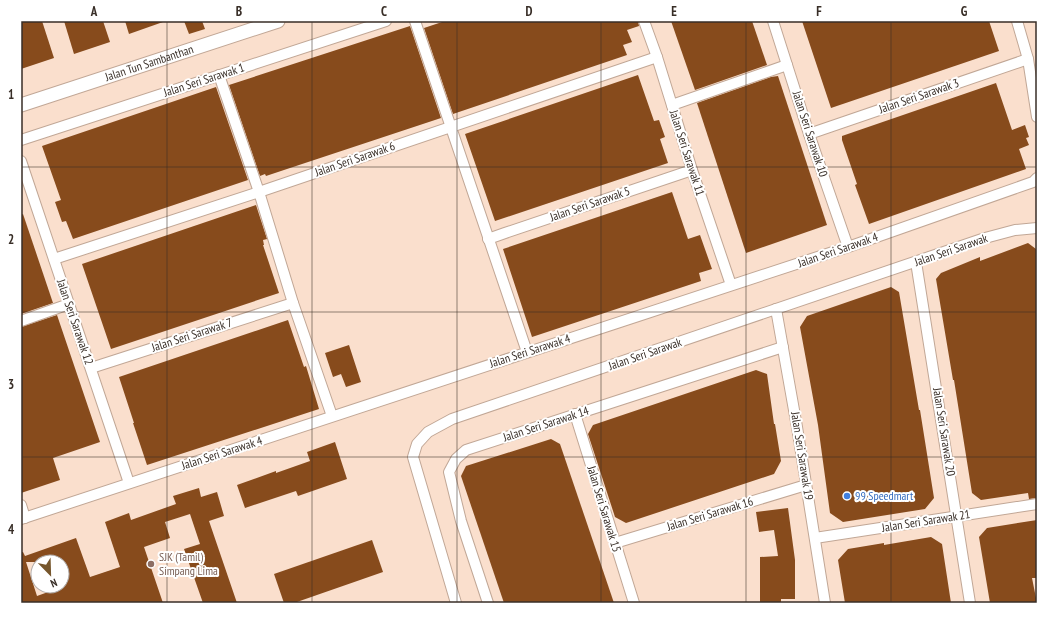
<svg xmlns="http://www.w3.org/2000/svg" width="1058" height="624" font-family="'PT Sans Narrow',sans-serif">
<rect width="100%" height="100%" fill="#fadfcd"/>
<g fill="#874b1c" fill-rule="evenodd">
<path d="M21,21h21l12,37 -33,11z"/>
<path d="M64,21h39l7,21 -36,12z"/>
<path d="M125,21h38v1l-34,12z"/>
<path d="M184,21h18l3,8 -16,5z"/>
<path d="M445,21h193l1,5 -12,4 5,12 -9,3 4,10 -174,59 -29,-86z"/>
<path d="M671,21h81l15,44 -72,25z"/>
<path d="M802,21h187l10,30 -168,57z"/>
<path d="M410,26l31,92 -151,50 -24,8 -1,-2 -5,2 -31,-91z"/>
<path d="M638,75l16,46 5,-1 6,17 -5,2 8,24 -173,58 -30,-87z"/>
<path d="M778,76l49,149 -81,28 -49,-150 74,-26z"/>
<path d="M996,83l16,47 13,-5 4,12 -3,1 3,7 -10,4 7,20 -157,55 -14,-39 2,-1 -15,-44v-4z"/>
<path d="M216,87l32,93 -175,59 -7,-18 -4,1 -7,-20 6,-2 -19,-54z"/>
<path d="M672,192l16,47 12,-4 12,34 -13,4 2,8 -169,56 -29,-88z"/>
<path d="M256,205l11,34 -4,1 1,5h-1l16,48 -168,56 -29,-85z"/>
<path d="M23,214l30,89 -32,11v-99z"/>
<path d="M1028,243l8,6 1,8v241l-8,1 -1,-6 -47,7 -9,-7 -18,-113h-1l-17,-101 5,-6 39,-16v4z"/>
<path d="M891,287l8,5 20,118h1l14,88 -9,11 -82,13 -13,-9 -12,-88 -18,-98 7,-11z"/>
<path d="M57,315l43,127 -47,16 7,22 -39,13v-166z"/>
<path d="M288,320l16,47 2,-1 13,43 -172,56 -14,-42h1l-15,-46z"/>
<path d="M349,345l12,37 -15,5 -5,-13 -8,3 -8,-24z"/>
<path d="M756,370l11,4 7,50h1l6,37 -7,13 -148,49 -11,-6 -27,-83 5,-9z"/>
<path d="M551,439l9,5 54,159h-110l-43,-127 5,-10z"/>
<path d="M335,442l12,37 -49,17 -2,-5 -51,17 -8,-23 39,-14v2l34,-12 -3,-9z"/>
<path d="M199,488l2,9 16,-5 7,24 -15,5 28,82h-34l-19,-54 16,-5 -10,-30 -25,8 5,16 -26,9 19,56h-142v-51h2l2,4 51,-18 14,39 30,-10 -15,-45 24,-9 2,7 45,-16 -3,-8zM26,562h36v25l-25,9z"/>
<path d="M788,508l7,52v39h-14v4h-21v-46l18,-1 -4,-26 -15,2 -3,-20z"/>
<path d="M1037,520v58h-5l5,25h-47l-11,-66 8,-9z"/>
<path d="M931,537l11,7 9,59h-106l-7,-43 10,-11 36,-6v2z"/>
<path d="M372,540l11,32 -89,31h-10l-10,-29z"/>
</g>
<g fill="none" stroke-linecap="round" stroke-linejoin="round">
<defs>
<g id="minor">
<path d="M415,21l112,331"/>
<path d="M644,21l13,36 35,113 39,115"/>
<path d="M773,21l36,113 39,113"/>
<path d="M1017,21l11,38 9,58"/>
<path d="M219,75l40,117 34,111 39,113"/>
<path d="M672,105l115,-40"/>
<path d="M809,134l219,-75"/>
<path d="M21,140l365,-119"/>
<path d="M21,161l108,322"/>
<path d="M488,239l17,-6 187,-63"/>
<path d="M54,259l205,-67 398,-135"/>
<path d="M916,262l54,341"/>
<path d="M776,309l21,118 28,176"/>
<path d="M21,321l48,-17"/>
<path d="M91,368l202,-65"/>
<path d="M575,414l59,189"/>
<path d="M21,505l4,13"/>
<path d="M21,519l827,-272 185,-65 4,-4"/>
<path d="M815,538l222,-34"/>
<path d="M615,543l191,-58"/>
<path d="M456,603l-43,-146 4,-13 11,-12 24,-13 533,-181 30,-8 22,-2"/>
<path d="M488,603l-27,-82 -12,-49 7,-13 10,-9 317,-103"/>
</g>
<g id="tertiary">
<path id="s1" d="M21,105l257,-84"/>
</g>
</defs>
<use href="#minor" stroke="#c1a796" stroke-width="12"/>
<use href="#tertiary" stroke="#c1a796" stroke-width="15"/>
<use href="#minor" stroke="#fff" stroke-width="10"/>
<use href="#tertiary" stroke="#fff" stroke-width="13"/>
</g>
<path fill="none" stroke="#382e27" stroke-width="1" stroke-opacity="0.55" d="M167,21v582M312,21v582M457,21v582M601,21v582M746,21v582M891,21v582M21,167h1016M21,312h1016M21,457h1016"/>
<circle fill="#3f7fe0" stroke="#fff" stroke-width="1.5" cx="847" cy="496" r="4"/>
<circle fill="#8d6e63" stroke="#fff" stroke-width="1.5" cx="151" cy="564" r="4"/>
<g text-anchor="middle" stroke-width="4" stroke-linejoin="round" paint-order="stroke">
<g font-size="12" fill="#382e27" stroke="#fff">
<text dy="4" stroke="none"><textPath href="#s1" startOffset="135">Jalan Tun Sambanthan</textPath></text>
<text transform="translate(204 80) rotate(-18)" y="4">Jalan Seri Sarawak 1</text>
<text transform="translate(919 96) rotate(-19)" y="4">Jalan Seri Sarawak 3</text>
<text transform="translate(810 134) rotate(72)" y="4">Jalan Seri Sarawak 10</text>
<text transform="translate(687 153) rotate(72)" y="4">Jalan Seri Sarawak 11</text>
<text transform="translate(355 159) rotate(-19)" y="4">Jalan Seri Sarawak 6</text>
<text transform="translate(590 204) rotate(-19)" y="4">Jalan Seri Sarawak 5</text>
<text transform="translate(838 250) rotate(-19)" y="4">Jalan Seri Sarawak 4</text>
<text transform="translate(951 250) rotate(-19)" y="4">Jalan Seri Sarawak</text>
<text transform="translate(75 322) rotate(71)" y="4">Jalan Seri Sarawak 12</text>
<text transform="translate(192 335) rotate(-18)" y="4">Jalan Seri Sarawak 7</text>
<text transform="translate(530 351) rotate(-18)" y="4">Jalan Seri Sarawak 4</text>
<text transform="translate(645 354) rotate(-19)" y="4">Jalan Seri Sarawak</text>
<text transform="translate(546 424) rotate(-18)" y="4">Jalan Seri Sarawak 14</text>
<text transform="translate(944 432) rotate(81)" y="4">Jalan Seri Sarawak 20</text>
<text transform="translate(222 453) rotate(-18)" y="4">Jalan Seri Sarawak 4</text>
<text transform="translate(802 456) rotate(81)" y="4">Jalan Seri Sarawak 19</text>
<text transform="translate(604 509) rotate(73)" y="4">Jalan Seri Sarawak 15</text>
<text transform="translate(710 514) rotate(-17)" y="4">Jalan Seri Sarawak 16</text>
<text transform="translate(926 521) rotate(-9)" y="4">Jalan Seri Sarawak 21</text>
</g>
<g font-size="12" fill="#366cbe" stroke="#fff" text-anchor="start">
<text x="855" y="500">99 Speedmart</text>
</g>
<g font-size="12" fill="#785e54" stroke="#fff" text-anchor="start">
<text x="159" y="561">SJK (Tamil)<tspan x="159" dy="14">Simpang Lima</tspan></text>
</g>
</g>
<rect width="1058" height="624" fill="none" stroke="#ffffff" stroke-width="44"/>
<g transform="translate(50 574) rotate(157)"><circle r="19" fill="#ffffff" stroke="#afaba9"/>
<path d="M0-3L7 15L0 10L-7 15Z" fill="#76562c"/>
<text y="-6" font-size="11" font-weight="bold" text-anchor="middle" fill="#382e27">N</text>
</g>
<rect x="22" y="22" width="1014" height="580" fill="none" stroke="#382e27" stroke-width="1.5"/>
<g font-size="13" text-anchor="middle" font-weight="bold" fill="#382e27">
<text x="94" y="16">A</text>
<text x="239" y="16">B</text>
<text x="384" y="16">C</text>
<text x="529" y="16">D</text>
<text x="674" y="16">E</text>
<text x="819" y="16">F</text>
<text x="964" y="16">G</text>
<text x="11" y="99">1</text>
<text x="11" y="244">2</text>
<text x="11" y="389">3</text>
<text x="11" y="534">4</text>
</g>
</svg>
